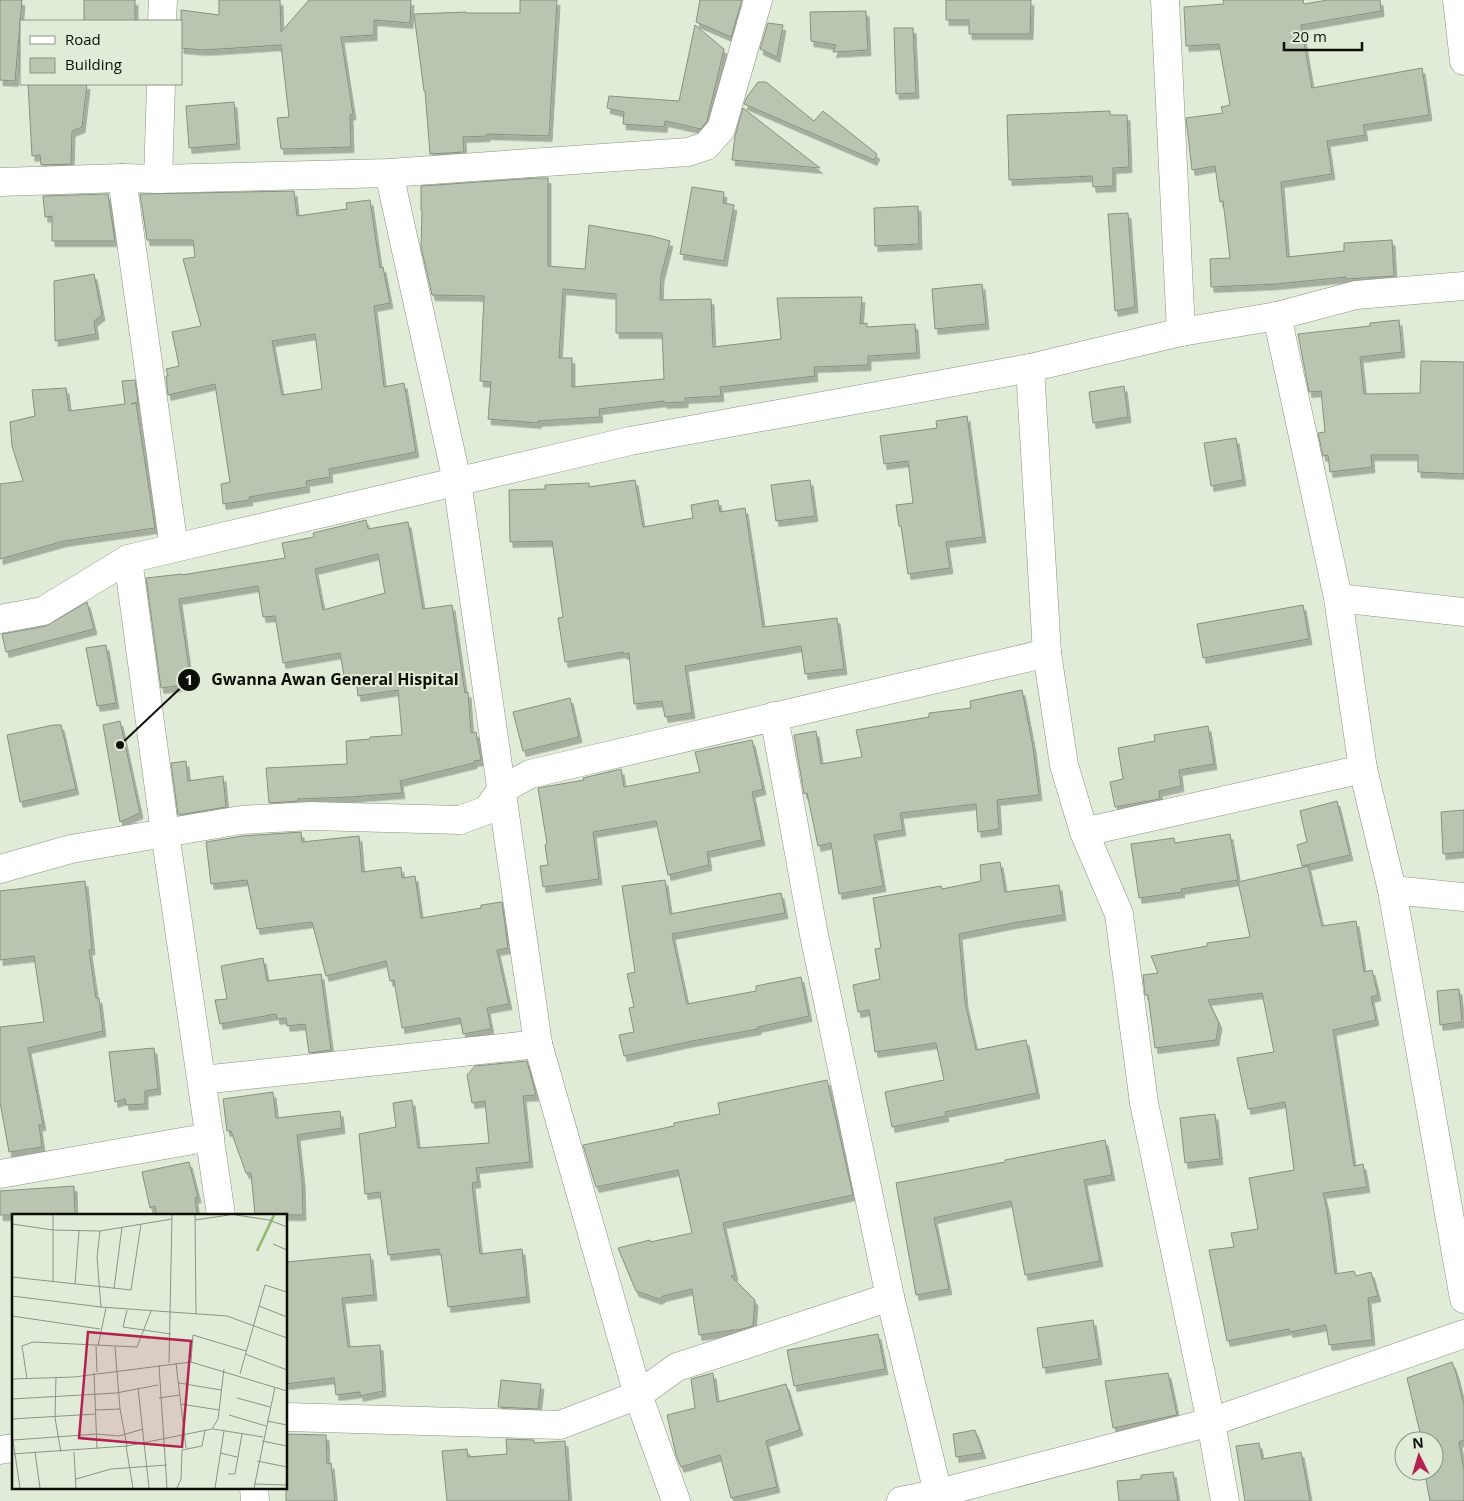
<svg xmlns="http://www.w3.org/2000/svg" width="1464" height="1501" font-family="'Open Sans',sans-serif">
<defs>
<filter id="shadow"><feDropShadow dx="3" dy="5.5" stdDeviation="0" flood-color="#0004"/></filter>
</defs>
<rect width="100%" height="100%" fill="#e1ecd8"/>
<g fill="#b9c4b1" stroke="#86917f" fill-rule="evenodd" filter="url(#shadow)">
<path d="M0,0h22l-7,81 -15,-1z"/>
<rect x="84" y="0" width="51" height="21"/>
<path d="M219,0h61l1,32 28,-32h102l-1,23 -36,-3v15l-33,2 12,77 -3,1 1,32 -70,2 -4,-31 12,-1 -8,-72 -77,5 -23,-2v-38l38,5z"/>
<path d="M520,0h37l-8,136 -62,-2v2l-24,1 1,15 -34,2 -5,-63h-1l-10,-77 52,-2v1h54z"/>
<path d="M700,0h42l-11,37 -35,-15z"/>
<path d="M946,0h85l-1,34h-61v-14h-23z"/>
<path d="M1223,0h80l1,4 24,-4h52l1,11 -80,14 11,63 110,-20 7,47 -66,10 2,10 -38,6 5,33 -51,8 6,75 57,-6v-8l48,-3 2,36 -48,3v-2l-70,7 -65,3 -1,-28 20,-1 -7,-57 -3,1 -5,-36 -23,4 -6,-52 37,-5 -2,-6 9,-2 -11,-61 -33,2 -2,-39 40,-3z"/>
<path d="M866,11l2,39 -35,2 3,-7 -25,-4 -1,-29z"/>
<path d="M768,23l15,2 -6,32 -17,-8z"/>
<path d="M695,25l29,24 -17,72 -6,8 -36,-8 -1,6 -41,-3 1,-12 -17,-4 2,-12 70,5z"/>
<path d="M894,28h19l3,65 -20,1z"/>
<path d="M758,82h8l48,39 9,-10 54,43 -3,6 -130,-56 3,-7z"/>
<path d="M28,84h59l-5,43 -10,4 -1,33 -30,1 -1,-10 -8,1z"/>
<path d="M234,102l3,42 -48,4 -3,-42z"/>
<path d="M743,108l77,60 -88,-8 3,-24z"/>
<path d="M1110,111v4h17l2,52 -16,1v18l-20,1 -1,-11 -83,4 -2,-65z"/>
<path d="M537,178h11v88l37,3 4,-44 63,11 18,5 -9,35 -1,24 51,-1 2,48 68,-8 -4,-41 85,-1 -2,27 7,-1v4l48,-3 2,29 -49,3v9l-54,2 1,9 -95,11 1,9 -36,2v4l-21,1v-2l-65,8 1,8 -62,4v2l-50,-4 3,-37 -11,-1 4,-85 -52,-1 -11,-48 1,-37h-1v-24zM563,289l53,5v39h46l2,46 -92,8v-29h-13z"/>
<path d="M692,187l32,5 -1,11 11,2 -10,56 -44,-7z"/>
<path d="M294,191l3,25 50,-7 -1,-6 24,-3 10,68 3,-1 7,36 -16,3 10,81 20,-4 12,69 -87,17 1,8 -24,4 1,6 -58,10 1,3 -27,4 -2,-20 9,-2 -15,-98 -47,11 -2,-19h2l-2,-7 13,-3 -7,-34 29,-6 -18,-67 12,-2 -2,-17h-46l-7,-46zM315,334l7,55 -40,6 -10,-54z"/>
<path d="M108,194l7,47h-63v-25l-7,1 -2,-21z"/>
<path d="M918,206l1,38 -44,2 -1,-38z"/>
<path d="M1128,213l7,94 -20,4 -7,-97z"/>
<path d="M94,274l8,41 -8,6 2,13 -41,7 -1,-60z"/>
<path d="M982,284l4,40 -51,5 -3,-40z"/>
<path d="M1399,320l3,32 -42,5 4,37 56,-1 1,-32 43,1v112l-46,-2v-17h-47l1,12 -42,5 -2,-17 -5,1 -5,-23 7,-1 -4,-41 -12,1 -11,-58 72,-8v-3z"/>
<path d="M135,380l3,22 -7,2 5,-1 19,125 -91,13 -64,18v-75l23,-3 -11,-35 -2,-24 25,-6 -3,-26 34,-2 3,23 56,-7 -3,-23z"/>
<path d="M1124,386l4,31 -35,6 -4,-31z"/>
<path d="M967,416l16,121 -37,5 4,26 -42,6 -7,-48h-2l-3,-21 17,-2 -5,-42 -24,3 -4,-28 57,-8 -1,-7z"/>
<path d="M1236,438l7,42 -32,6 -7,-43z"/>
<path d="M635,480l8,47 50,-9 -2,-13 27,-5 2,12 25,-4 18,119 74,-9 7,51 -39,5 -4,-28 -116,20 7,47 -27,4 -3,-16 -28,3 -5,-51 -5,1 -1,-2 -58,10 -7,-44 5,-1 -11,-76 -42,1 -1,-52 36,-1v-4l44,-2v4z"/>
<path d="M810,480l5,36 -39,5 -5,-36z"/>
<path d="M366,520l2,9 40,-7 15,87 29,-4 13,88 3,-1 3,41 5,-1 5,28 -7,1v2l-74,18 2,12 -52,4 -52,2v2l-29,2 -3,-35 81,-4 -1,-23 24,-2v-2l32,-2 -4,-45 -40,6 -2,-17 -11,2 -5,-28 -57,10 -8,-47 -12,1 -5,-31 -79,13 12,85 -30,4 -15,-110 36,-4v1l103,-17 -3,-15 32,-6 -1,-4zM378,554l7,39 -62,17 -8,-41z"/>
<path d="M87,602l7,27 -88,23 -4,-18 44,-8z"/>
<path d="M1303,605l6,34 -106,19 -6,-34z"/>
<path d="M106,645l10,58 -19,3 -11,-58z"/>
<path d="M1022,690l11,57 6,48 -42,5 2,29 -21,3 -2,-28 -76,9 3,17 -29,5 9,51 -44,8 -8,-51 -13,3 -11,-53 -3,1 -10,-59 22,-4 5,33 41,-7 -6,-27 73,-13v-4l42,-5 -1,-7z"/>
<path d="M570,698l9,39 -56,14 -10,-39z"/>
<path d="M120,721l20,92 -20,9 -17,-97z"/>
<path d="M53,725h8l15,64 -56,13 -13,-67z"/>
<path d="M1208,726l6,38 -35,6 2,16 -22,5 1,8 -45,8 -5,-25 13,-3 -5,-31 37,-7 -1,-6z"/>
<path d="M752,740l11,49 -11,3 10,48 -55,12 2,13 -41,10 -12,-54 -63,11 6,47 -56,8 -3,-21 8,-1 -3,-20 2,-1 -9,-56 46,-8 -1,-2 38,-9 3,18 76,-15 -5,-20z"/>
<path d="M186,761l2,20 35,-5 3,31 -48,8 -7,-52z"/>
<path d="M1337,801l13,54 -48,11 -5,-21 10,-3 -7,-31z"/>
<path d="M1464,810v42l-21,2 -2,-42z"/>
<path d="M301,832l1,10 57,-6 3,36 39,-5 1,11 13,-2 6,42 60,-10v-3l21,-3 6,46 -11,2 12,54 -22,4 4,21 -28,5 -3,-16 -58,10 -8,-48 -4,1 -4,-20 -60,15 -14,-54 -55,7 -10,-49 -36,4 -5,-42 37,-6z"/>
<path d="M1230,834l8,46 -57,9 1,3 -43,6 -8,-54 43,-6 1,5z"/>
<path d="M1000,862l5,30 54,-7 4,30 -50,8 -54,11 6,68 11,48 50,-10 11,53 -92,19 1,4 -54,11 -7,-35 59,-12 -8,-37 -61,9 -6,-42 -11,2 -5,-27 27,-6 -5,-30 6,-1 -8,-50 68,-12 1,3 39,-8 -1,-16z"/>
<path d="M1308,866l14,60 34,-5 8,51 8,-2 6,25 -7,2 5,23 -43,10 21,136 9,-2 4,23 -44,6 4,17 8,64 19,-3 2,5 15,-4 7,24 -10,2 4,42 -43,5 -3,-20 -36,7 -1,-3 -62,12 -18,-91 25,-3 -3,-14 27,-4 -9,-51 45,-8 -9,-68 -37,7 -11,-51 37,-6 -12,-59 -54,7 11,23 -3,17 -61,8 -7,-53h-3l-2,-20 15,-2 -7,-17 56,-10v-3l43,-6 -12,-55z"/>
<path d="M665,880l5,34 111,-21 4,20 -113,21 15,70 69,-13v-5l45,-9 8,39 -51,11v2l-66,12 -68,15 -5,-21 15,-3 -5,-24 5,-1 -7,-33 8,-2 -13,-86z"/>
<path d="M85,881l7,68 -3,1 7,48h3l4,33 -75,17 15,77h-4l3,22 -33,5 -9,-50v-75l44,-5 -10,-66 -34,4v-69z"/>
<path d="M263,958l4,23 54,-7 10,76 -22,3 -4,-29 -18,2 -1,-8 -9,1 -1,-5 -56,10 -5,-24 12,-1 -6,-33z"/>
<path d="M1459,989l3,33 -22,3 -3,-34z"/>
<path d="M154,1048l4,41 -13,2v13l-19,1 -1,-6 -10,3 -6,-50z"/>
<path d="M527,1061l9,34 -13,1 7,66 -54,6 2,14 -6,1 8,71 42,-5 5,48 -79,10 -7,-53h-2v-5l-51,6 -8,-63 -15,2 -6,-60 37,-7 -3,-24 19,-3 6,48 71,-5 -4,-42 -13,2 -5,-28 8,-9z"/>
<path d="M827,1080l26,115 -130,28 12,52 -4,1 24,24 -2,26 -11,3 -43,6 -7,-46 -29,7 -4,3 -23,-8 -18,-43 32,-8v2l42,-9 -14,-63 -82,17 -13,-42 91,-19v-3l46,-9 -2,-11z"/>
<path d="M273,1092l3,26 64,-7 2,17 -45,7 5,45 1,35h-48l-4,-42h-5l-15,-42h-4l-4,-32z"/>
<path d="M1215,1114l5,45 -35,4 -5,-45z"/>
<path d="M1105,1140l7,35 -28,5 16,81 -75,14 -14,-74 -77,17 15,71 -33,6 -20,-112 109,-21v-2z"/>
<path d="M189,1162l9,35 -3,1 2,17h-40l-2,-9 -5,2 -8,-36z"/>
<path d="M74,1186l1,29h-75v-24z"/>
<path d="M370,1254l4,41 -32,3 6,49 32,-2 3,46 -23,5v-4l-24,3 -2,-17 -48,6v-122z"/>
<path d="M1093,1320l6,39 -56,9 -6,-40z"/>
<path d="M878,1334l7,35 -91,17 -7,-36z"/>
<path d="M1452,1362l4,11 8,32v35l-5,2 5,28v31h-34l-5,-26 5,-1v-3h4v-30h-12l-15,-63z"/>
<path d="M713,1373l4,29 69,-18 14,46 -34,11 11,46 -46,11 -11,-43 -39,12 -5,-12 -9,-40 28,-7 -4,-29z"/>
<path d="M1168,1373l9,42 -64,13 -8,-47z"/>
<path d="M501,1380l40,4 -3,25 -40,-2z"/>
<path d="M975,1430l8,23 -27,4 -3,-23z"/>
<path d="M286,1434l40,1 1,29 4,-1 4,38h-49z"/>
<path d="M506,1439l28,1v3l31,-2 4,60h-122l-5,-50 25,-2 1,8 39,-3z"/>
<path d="M1259,1443l3,16 39,-7 9,49h-65l-9,-55z"/>
<path d="M1173,1472l5,29h-59l-2,-20 24,-2v-4z"/>
</g>
<g fill="none" stroke-linecap="round" stroke-linejoin="round">
<defs>
<g id="street">
<path d="M1165,0l16,332"/>
<path d="M1457,0l7,61"/>
<path d="M162,21l1,-21"/>
<path d="M389,173l68,308 81,563 100,351 38,106"/>
<path d="M122,178l52,370"/>
<path d="M158,179l3,-95"/>
<path d="M0,182l122,-4 36,1 231,-6 299,-21 18,-6 15,-17 37,-129"/>
<path d="M1277,316l61,282 25,171 29,121 72,409"/>
<path d="M1030,368l17,285 17,112 20,67 35,82 25,189 67,319 14,79"/>
<path d="M128,559l37,274 56,382"/>
<path d="M1338,598l126,14"/>
<path d="M0,619l43,-8 85,-52 502,-118 400,-73 151,-36 96,-16 79,-21 108,-9"/>
<path d="M774,716l39,214 77,367 50,204"/>
<path d="M1084,832l279,-63"/>
<path d="M0,869l71,-20 170,-29 70,-4 149,4 27,-10 14,-20 29,-16 517,-121"/>
<path d="M1392,890l72,7"/>
<path d="M202,1080l336,-36"/>
<path d="M0,1174l210,-37"/>
<path d="M286,1417l274,8 78,-30 39,-28 213,-70"/>
<path d="M0,1450l14,-2"/>
<path d="M254,1487l1,14"/>
<path d="M901,1501l38,-8 272,-71 253,-88"/>
</g>
</defs>
<use href="#street" stroke="#899381" stroke-width="29"/>
<use href="#street" stroke="#fff" stroke-width="28"/>
</g>
<g transform="translate(12 1214)">
<rect width="275" height="275" fill="#e1ecd8"/>
<path fill="none" stroke="#90b76e" stroke-width="2.5" d="M245,37l17,-36"/>
<path fill="none" stroke="#8b9485" stroke-width="1" d="M183,1l1,99M224,1l33,5 18,7M183,6l34,-5M0,10l41,6 47,1 72,-12M88,17l-3,26 4,50M261,30l14,6M0,63l119,13 10,-66M41,68v-67M63,70l4,-53M102,75l8,-62M0,82l89,11 126,9 60,22M247,92l28,11M115,96l-4,17 48,7M0,102l88,13M84,132l1,26M86,132l8,-38M103,133l5,62 7,37M233,140l42,16M179,148l2,-27 53,16M157,149l3,-148M164,149l10,85M147,151l8,123M82,159l3,76M228,160l25,-89 22,7M44,163l-1,41 6,34M0,165l62,-2 117,-15 96,29M15,165l-5,-33 11,-4 104,5 14,-36M167,169l42,7M126,174l11,100M147,184l21,-3M225,184l33,9M0,185l104,-6 42,-8M169,190l38,6M84,196l24,-1M217,201l37,11M0,205l84,-5M255,207l20,4M201,215l50,8M0,220l8,54M1,226l84,-6 22,2 24,-7M250,227l25,5M114,232l7,42M23,238l5,36M62,238l2,36M208,239l17,4M0,240l115,-8 85,-17 6,-10 6,-50M245,247l30,6M216,260h7l7,-40M64,265l35,-10 56,-4M242,270l33,1M165,274l4,-9 1,-29 20,-4 3,-16M203,274l9,-57M242,274l21,-101"/>
<path fill="#b32250" fill-opacity="0.15" stroke="#b32250" stroke-width="2.5" d="M76,118l103,9 -9,106 -103,-9z"/>
<rect width="275" height="275" fill="none" stroke="#0b0f08" stroke-width="2.5"/>
</g>
<path fill="none" stroke="#0b0f08" stroke-width="2" d="M120 745L189 680"/>
<g fill="#0b0f08" stroke="#e1ecd8" stroke-width="2">
<circle cx="120" cy="745" r="5"/>
<circle cx="189" cy="680" r="12"/>
</g>
<g font-size="15" text-anchor="middle" font-weight="bold" fill="#fff">
<text x="189" y="685">1</text>
</g>
<g font-size="16" text-anchor="middle" font-weight="bold" fill="#0b0f08" stroke="#e1ecd8" stroke-width="4" stroke-linejoin="round" paint-order="stroke">
<text x="335" y="685">Gwanna Awan General Hispital</text>
</g>
<rect x="20" y="20" width="162" height="65" fill="#e1ecd8" stroke="#8b9485"/>
<rect x="30" y="36" width="25" height="8" fill="#ffffff" stroke="#8b9485"/>
<text x="65" y="45" font-size="15" fill="#0b0f08">Road</text>
<rect x="30" y="58" width="25" height="15" fill="#b9c4b1" stroke="#8b9485"/>
<text x="65" y="70" font-size="15" fill="#0b0f08">Building</text>
<g transform="translate(1419 1456) rotate(355)"><circle r="24" fill="#e1ecd8" stroke="#8b9485"/>
<path d="M0-4L9 19L0 12L-9 19Z" fill="#b32250"/>
<text y="-8" font-size="14" font-weight="bold" text-anchor="middle" fill="#0b0f08">N</text>
</g>
<path d="M1284 42v8h78v-8" fill="none" stroke="#0b0f08" stroke-width="2.5"/>
<text x="1292" y="42" font-size="15" fill="#0b0f08" stroke="#e1ecd8" stroke-width="4" paint-order="stroke">20 m</text>
</svg>
